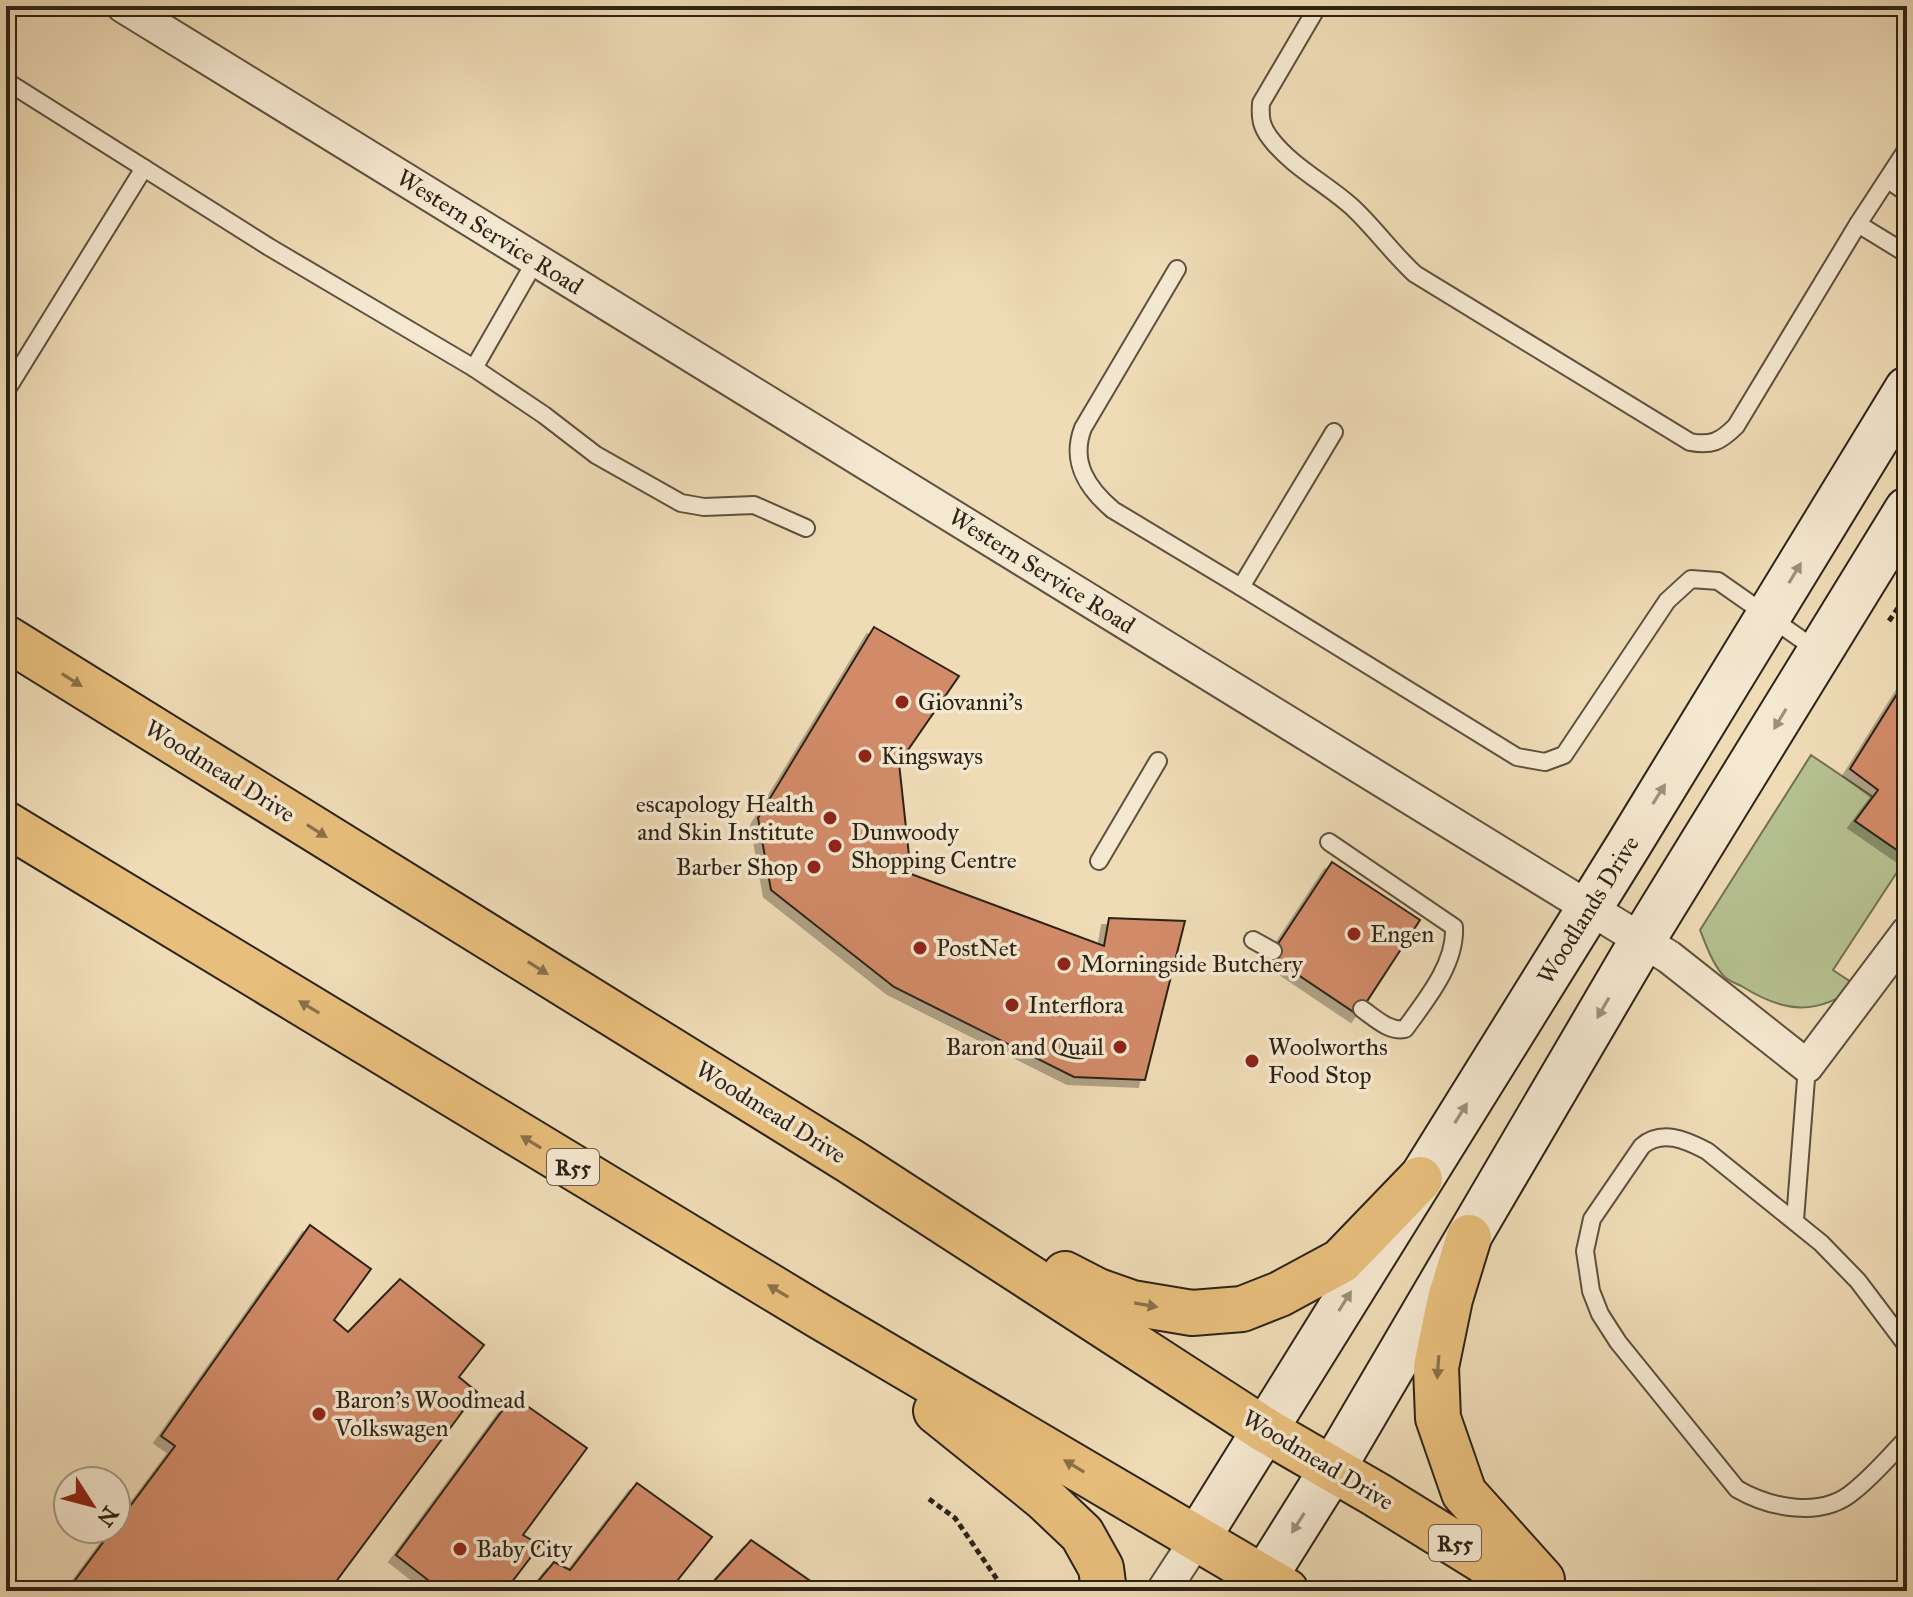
<svg xmlns="http://www.w3.org/2000/svg" width="1913" height="1597" font-family="'IM FELL Great Primer',serif">
<defs>
<filter id="shadow"><feDropShadow dx="-7" dy="7" stdDeviation="0" flood-color="#0004"/></filter>
</defs>
<rect width="100%" height="100%" fill="#efdcb7"/>
<filter id="stains"><feTurbulence type="fractalNoise" baseFrequency=".0025" numOctaves="4"/><feColorMatrix values="0 0 0 0 .2 0 0 0 0 .09 0 0 0 0 .02 0 0 0 .5 -.17"/></filter>
<radialGradient id="worn" r=".72"><stop offset=".6" stop-color="#630" stop-opacity="0"/><stop offset="1" stop-color="#630" stop-opacity=".3"/></radialGradient>
<path fill="#b6c191" stroke="#717254" stroke-width="2" d="M1811,755l62,42 -18,24 49,34 3,-4v6l-74,113 24,16c-40,30 -72,27 -114,1 -7,-4 -16,-6 -21,-13 -10,-12 -16,-29 -22,-44z"/>
<g fill="#d28b69" stroke="#2c2317" stroke-width="2" filter="url(#shadow)">
<path d="M874,627l85,49 -60,87 12,111 193,72 5,-28 76,3 -40,159 -71,-3 -180,-90 -123,-97 -13,-72z"/>
<path d="M1907,678v173l-3,4 -49,-34 23,-31 -28,-21z"/>
<path d="M1332,862l88,58 -62,95 -88,-59z"/>
<path d="M310,1225l61,44 -37,51 14,12 52,-53 84,66 -25,32 18,15 -148,199h-262l46,-62h3v-4l59,-79 -14,-10z"/>
<path d="M513,1396l74,52 -64,87 17,10 -35,46h-63l-46,-36z"/>
<path d="M637,1483l75,54 -43,54h-139l24,-29 16,8z"/>
<path d="M751,1540l74,51h-120z"/>
</g>
<g fill="none" stroke-linecap="round" stroke-linejoin="round">
<defs>
<g id="lane">
<path d="M1318,6l-57,97c-1,15 0,23 9,35 21,28 55,45 81,68 23,21 41,47 64,68l275,168c21,4 30,0 46,-16l122,-202 49,-75"/>
<path d="M6,81l263,166 205,121 70,47 52,40 85,48 23,4 50,-2 52,23"/>
<path d="M1888,180l19,13"/>
<path d="M1858,224l49,30"/>
<path d="M1177,269l-94,159c-13,34 4,60 30,82l128,77"/>
<path d="M474,368l62,-108"/>
<path d="M6,391l138,-223"/>
<path d="M1334,432l-93,155 276,170 28,5 19,-7 103,-154 24,-22 27,2 100,70"/>
<path d="M1329,842l125,85c2,37 -28,73 -49,102 -16,3 -30,-11 -43,-20"/>
<path d="M1099,861l59,-100"/>
<path d="M1253,940l20,11"/>
<path d="M1795,1220l12,-154"/>
<path d="M1907,1346l-49,-65 -37,-38 -114,-92c-21,-11 -45,-22 -65,-5l-50,73 -7,32 6,40 9,23 18,28 119,147c33,19 85,30 117,2 19,-15 36,-35 53,-53"/>
</g>
<g id="street">
<path d="M123,6l1546,951 138,109 100,-133"/>
<path d="M1163,1591l34,-52"/>
</g>
<g id="secondary">
<path d="M1197,1539l431,-693 279,-457"/>
<path d="M1264,1578l69,-110 309,-527 265,-431"/>
</g>
<g id="primary">
<path d="M6,638l844,523 415,269 112,65 155,96"/>
<path d="M6,824l813,492 467,275"/>
<path d="M1469,1237l-19,62 -14,68 2,51 26,75 78,87"/>
<path d="M1065,1274l33,17 34,12 60,10 50,-4 38,-15 61,-33 79,-82"/>
<path d="M936,1411l108,87 38,36 19,34 3,23"/>
</g>
</defs>
<use href="#lane" stroke="#5d513f" stroke-width="20"/>
<use href="#street" stroke="#5d513f" stroke-width="36"/>
<use href="#secondary" stroke="#2c2317" stroke-width="48"/>
<use href="#primary" stroke="#2c2317" stroke-width="48"/>
<g stroke="#2c2317" stroke-width="5" stroke-dasharray="6 4" stroke-linecap="butt">
<path d="M1889,621l18,-26"/>
<path d="M929,1499l26,19 50,73"/>
</g>
<use href="#lane" stroke="#f5e8d0" stroke-width="16"/>
<use href="#street" stroke="#f5e8d0" stroke-width="32"/>
<use href="#secondary" stroke="#f5e8d0" stroke-width="44"/>
<use href="#primary" stroke="#e8be7c" stroke-width="44"/>
</g>
<defs><path id="oneway-solid" d="M-6-.8H1V-3.2L6.5 0L1 3.2V.8H-6Z" transform="scale(2)"/></defs>
<g fill="#9b8f7d">
<use href="#oneway-solid" transform="translate(1795 573) rotate(-59)"/>
<use href="#oneway-solid" transform="translate(1780 719) rotate(121)"/>
<use href="#oneway-solid" transform="translate(1659 794) rotate(-58)"/>
<use href="#oneway-solid" transform="translate(1603 1008) rotate(120)"/>
<use href="#oneway-solid" transform="translate(1461 1113) rotate(-58)"/>
<use href="#oneway-solid" transform="translate(1345 1301) rotate(-58)"/>
<use href="#oneway-solid" transform="translate(1298 1523) rotate(122)"/>
</g>
<g fill="#8a704a">
<use href="#oneway-solid" transform="translate(72 680) rotate(32)"/>
<use href="#oneway-solid" transform="translate(317 831) rotate(32)"/>
<use href="#oneway-solid" transform="translate(538 968) rotate(32)"/>
<use href="#oneway-solid" transform="translate(309 1007) rotate(-149)"/>
<use href="#oneway-solid" transform="translate(531 1142) rotate(-149)"/>
<use href="#oneway-solid" transform="translate(778 1291) rotate(-149)"/>
<use href="#oneway-solid" transform="translate(1146 1305) rotate(10)"/>
<use href="#oneway-solid" transform="translate(1438 1367) rotate(94)"/>
<use href="#oneway-solid" transform="translate(1074 1466) rotate(-149)"/>
</g>
<g fill="#8f2418" stroke="#f5e8d0" stroke-width="3">
<circle cx="902" cy="702" r="8"/>
<circle cx="865" cy="756" r="8"/>
<circle cx="830" cy="818" r="8"/>
<circle cx="835" cy="846" r="8"/>
<circle cx="814" cy="867" r="8"/>
<circle cx="1354" cy="934" r="8"/>
<circle cx="920" cy="948" r="8"/>
<circle cx="1064" cy="964" r="8"/>
<circle cx="1012" cy="1005" r="8"/>
<circle cx="1120" cy="1047" r="8"/>
<circle cx="1252" cy="1061" r="8"/>
<circle cx="319" cy="1414" r="8"/>
<circle cx="460" cy="1549" r="8"/>
</g>
<g text-anchor="middle" stroke-width="7" stroke-linejoin="round" paint-order="stroke">
<g fill="#f5e8d0" stroke="#685e4e" stroke-width="2">
<rect x="547" y="1149" width="52" height="36" rx="6"/>
<rect x="1429" y="1525" width="52" height="36" rx="6"/>
</g>
<g font-size="22" font-weight="bold" fill="#2c2317">
<text x="573" y="1175">R55</text>
<text x="1455" y="1551">R55</text>
</g>
<g font-size="24" fill="#2c2317" stroke="#f5e8d0">
<text transform="translate(490 232) rotate(32)" y="8">Western Service Road</text>
<text transform="translate(1042 571) rotate(32)" y="8">Western Service Road</text>
<text transform="translate(220 771) rotate(32)" y="8">Woodmead Drive</text>
<text transform="translate(1588 910) rotate(-58)" y="8">Woodlands Drive</text>
<text transform="translate(771 1112) rotate(32)" y="8">Woodmead Drive</text>
<text transform="translate(1318 1460) rotate(31)" y="8">Woodmead Drive</text>
</g>
<g font-size="24" fill="#2c2317" stroke="#f5e8d0" text-anchor="start">
<text x="918" y="710">Giovanni's</text>
<text x="881" y="764">Kingsways</text>
<text x="814" y="812" text-anchor="end">escapology Health<tspan x="814" dy="28">and Skin Institute</tspan></text>
<text x="851" y="840">Dunwoody<tspan x="851" dy="28">Shopping Centre</tspan></text>
<text x="798" y="875" text-anchor="end">Barber Shop</text>
<text x="1370" y="942">Engen</text>
<text x="936" y="956">PostNet</text>
<text x="1080" y="972">Morningside Butchery</text>
<text x="1028" y="1013">Interflora</text>
<text x="1104" y="1055" text-anchor="end">Baron and Quail</text>
<text x="1268" y="1055">Woolworths<tspan x="1268" dy="28">Food Stop</tspan></text>
<text x="335" y="1408">Baron's Woodmead<tspan x="335" dy="28">Volkswagen</tspan></text>
<text x="476" y="1557">Baby City</text>
</g>
</g>
<rect width="1913" height="1597" fill="none" stroke="#efdcb7" stroke-width="32"/>
<rect x="8" y="8" width="1897" height="1581" fill="none" stroke="#2c2317" stroke-width="4"/>
<rect x="16" y="16" width="1881" height="1565" fill="none" stroke="#2c2317" stroke-width="2"/>
<g transform="translate(92 1505) rotate(126)"><circle r="38" fill="#f5e8d0" stroke="#a59986" stroke-width="2"/>
<path d="M0-6L14 30L0 20L-14 30Z" fill="#8f2418"/>
<text y="-12" font-size="22" font-weight="bold" text-anchor="middle" fill="#2c2317">N</text>
</g>
<rect width="100%" height="100%" filter="url(#stains)"/>
<rect width="100%" height="100%" fill="url(#worn)"/>
</svg>
